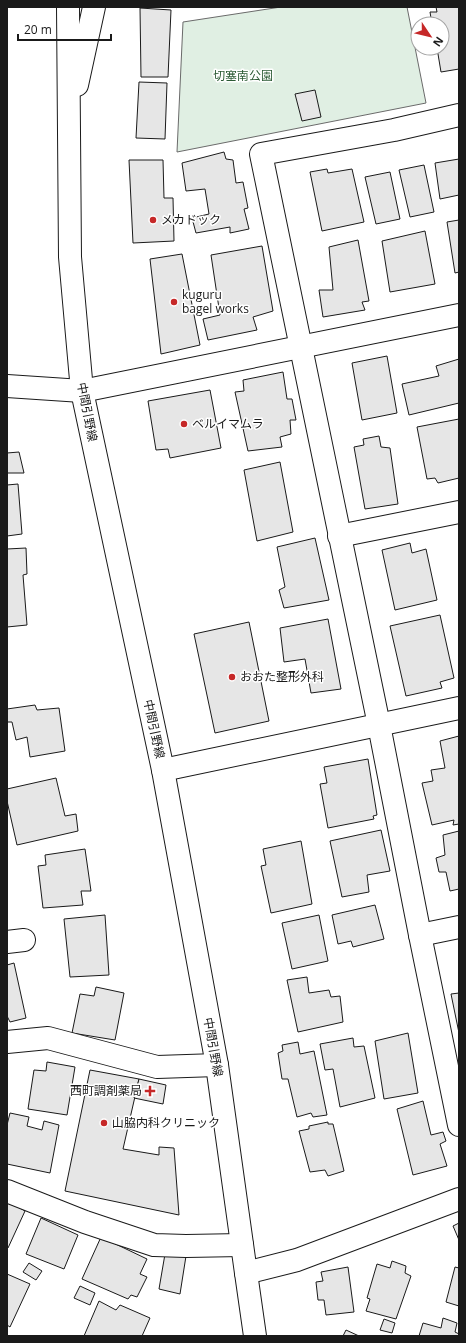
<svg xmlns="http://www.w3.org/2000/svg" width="466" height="1343" font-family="'Open Sans','Noto Sans JP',sans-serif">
<rect width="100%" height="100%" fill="#fff"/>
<path fill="#e0efe3" stroke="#6a6a6a" d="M281,7h126l19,96 -249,49 6,-130z"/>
<g fill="#e6e6e6" stroke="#1a1a1a">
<path d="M436,7h23v62l-18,3 -4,-24h5v-24h-10l-2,-12h7z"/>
<path d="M140,8l31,2 -3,67h-27z"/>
<path d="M139,82l28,1 -2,56 -29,-1z"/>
<path d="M315,90l6,27 -19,4 -7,-27z"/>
<path d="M224,152l2,7 7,1 3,23 7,-1 5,26 -4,1 5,20 -19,4v-6l-34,6 -4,-15 17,-4 -4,-25 -19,2 -4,-28z"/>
<path d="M459,159v36l-19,4 -5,-36z"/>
<path d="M129,160h34l1,38h9l1,43 -41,2z"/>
<path d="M424,165l10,47 -24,5 -11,-47z"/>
<path d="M327,169l1,4 24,-4 12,53 -42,9 -12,-59z"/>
<path d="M390,172l10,47 -24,5 -11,-47z"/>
<path d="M459,220v52l-4,1 -8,-51z"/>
<path d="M425,231l10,53 -45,8 -8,-51z"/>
<path d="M358,240l11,61 -7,1 3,8 -42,7 -4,-27h14l-4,-43z"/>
<path d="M262,246l11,65 -20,6 4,13 -49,10 -5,-21 17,-4 -9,-60z"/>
<path d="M182,254l18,91 -39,9 -11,-95z"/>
<path d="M387,356l10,57 -35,7 -10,-57z"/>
<path d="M459,359v44l-50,12 -7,-31 37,-8 -3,-10z"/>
<path d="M283,372l4,27h5l4,21h-6l1,14 -11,3 2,10 -34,4 -13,-59 9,-1 -1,-11z"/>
<path d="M210,390l11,58 -51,10 -2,-9 -12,1 -8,-49z"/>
<path d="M459,419v59l-21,5 -3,-5 -8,1 -10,-52z"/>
<path d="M379,436l2,11 9,1 8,56 -33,5 -11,-62 10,-2 -1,-6z"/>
<path d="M19,452l5,21h-17v-20z"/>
<path d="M280,462l13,70 -36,9 -13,-71z"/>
<path d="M18,484l4,50 -15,2v-51z"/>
<path d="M315,538l14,62 -45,8 -5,-18 6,-3 -8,-40z"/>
<path d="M410,543l2,10 14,-4 11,51 -42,10 -13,-60z"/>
<path d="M26,548l1,26 -4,1 4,50 -20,2v-78z"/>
<path d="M440,615l14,63 -14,4 2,6 -36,8 -16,-70z"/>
<path d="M328,619l13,70 -30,4 -6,-34 -21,3 -4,-34z"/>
<path d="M249,622l20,99 -54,12 -21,-99z"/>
<path d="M35,705l2,5 22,-2 6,43 -35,6 -3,-20 -11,3 -4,-18h-5v-13z"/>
<path d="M459,736v88l-6,1 1,-5 -22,5 -10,-42 11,-2 -2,-11 14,-2 -5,-27z"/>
<path d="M368,759l9,56 -4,1 1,3 -46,9 -8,-44 7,-1 -3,-16z"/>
<path d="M56,778l9,38 11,-2 2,17 -61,14 -10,-44v-12z"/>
<path d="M381,830l9,41 -23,4 2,17 -27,5 -12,-56z"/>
<path d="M459,831v58l-9,2 -4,-19h-7l-3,-14 9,-3 -2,-20z"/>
<path d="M301,841l11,63 -41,9 -10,-47 5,-1 -3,-16z"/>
<path d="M85,849l6,42h-10l2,14 -40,3 -5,-42 8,-1 -1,-10z"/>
<path d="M375,905l9,34 -31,8 -2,-6 -13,3 -6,-29z"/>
<path d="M105,915l4,60 -39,2 -6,-58z"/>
<path d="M319,915l9,46 -36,8 -10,-46z"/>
<path d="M14,963l12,55 -16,4 -3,-6v-51z"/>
<path d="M307,977l2,16 20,-3 2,7 9,-1 3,26 -45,10 -11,-52z"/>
<path d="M96,987l28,6 -9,47 -43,-7 8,-39 14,2z"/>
<path d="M459,993v40l-8,-39z"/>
<path d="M408,1033l10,60 -34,6 -9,-58z"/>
<path d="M353,1038l1,9 10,-1 11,52 -35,9 -7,-38 -8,1 -5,-26z"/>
<path d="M298,1042l2,12 14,-3 13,64 -14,2 -2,-4 -14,4 -9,-38h-6l-4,-26 5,-2 -1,-6z"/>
<path d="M47,1062l28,5 -8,48 -39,-6 6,-39 12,1z"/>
<path d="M90,1070l49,9 -16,70 36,6v-8l15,1 5,67 -114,-24z"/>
<path d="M139,1079l27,6 -3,19 -29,-6z"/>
<path d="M423,1101l8,34 12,-3 3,9 -6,3 7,22 -34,9 -16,-66z"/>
<path d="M10,1113l19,4 -2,9 15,4 2,-9 15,4 -9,48 -43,-9v-39z"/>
<path d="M328,1122v2h5l11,47 -16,5 -3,-6 -15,2 -11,-41 10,-2v-3z"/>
<path d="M7,1200l18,11 -17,37h-1z"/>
<path d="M41,1218l37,17 -14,34 -38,-15z"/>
<path d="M459,1223v17l-6,-14z"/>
<path d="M101,1237l46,22 -7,15 7,3 -10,20 -6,-2 -3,4 -46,-20z"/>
<path d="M165,1254l21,2 -6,38 -21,-5z"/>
<path d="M392,1261l14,5 -1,7 6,3 -15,43 -30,-8 4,-12 -3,-1 10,-34 13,4z"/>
<path d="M29,1263l13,8 -6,9 -13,-8z"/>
<path d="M348,1267l6,45 -28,3 -2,-15h-6l-2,-18 7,-1 -2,-9z"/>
<path d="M455,1267l4,1v38l-13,-4z"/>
<path d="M7,1274l23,10 -20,43 -3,-2z"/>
<path d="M80,1286l15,7 -5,12 -16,-7z"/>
<path d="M99,1301l17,9 4,-5 30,13 -8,18h-58z"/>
<path d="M443,1318l14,5 -2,9 4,2v2h-40l4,-13 18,5z"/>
<path d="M384,1319l11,4 -3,10 -12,-3z"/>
<path d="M346,1330l13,6h-16z"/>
</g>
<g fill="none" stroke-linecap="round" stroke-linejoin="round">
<defs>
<g id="street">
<path d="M459,115l-65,15 -133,24 118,571 41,210 39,190"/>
<path d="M82,391l377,-76"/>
<path d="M339,536l120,-24"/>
<path d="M420,935l39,-8"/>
<path d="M7,942l17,-2"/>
<path d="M7,1042l41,-4 109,29 60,-2"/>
<path d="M7,1191l78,31 69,23 32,1 56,-1"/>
<path d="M246,1273l51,-13 162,-61"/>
</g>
<g id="secondary">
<path d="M7,386l75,5"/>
<path d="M163,770l296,-62"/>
</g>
<g id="primary">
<path d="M68,7l2,250 12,134 81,379 54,295 29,208 9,63"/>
<path d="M77,85l17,-78"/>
</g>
</defs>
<use href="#street" stroke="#1a1a1a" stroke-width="24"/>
<use href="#secondary" stroke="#1a1a1a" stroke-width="24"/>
<use href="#primary" stroke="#1a1a1a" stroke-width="24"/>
<use href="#street" stroke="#fff" stroke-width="22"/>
<use href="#secondary" stroke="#fff" stroke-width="22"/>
<use href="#primary" stroke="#fff" stroke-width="22"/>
</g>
<g fill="#c62828" stroke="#fff" stroke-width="1.5">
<circle cx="153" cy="220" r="4"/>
<circle cx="174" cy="302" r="4"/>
<circle cx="184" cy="424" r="4"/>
<circle cx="232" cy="677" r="4"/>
<path d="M148 1085h4v4h4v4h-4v4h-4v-4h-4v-4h4z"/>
<circle cx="104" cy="1123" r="4"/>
</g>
<g text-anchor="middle" stroke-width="3" stroke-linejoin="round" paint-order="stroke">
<g font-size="12" fill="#2b5a34" stroke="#fff">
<text x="243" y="80">切塞南公園</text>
</g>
<g font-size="12" fill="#1a1a1a" stroke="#fff" text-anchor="start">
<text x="161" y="224">メカドック</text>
<text x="182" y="299">kuguru<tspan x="182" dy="14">bagel works</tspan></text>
<text x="192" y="428">ベルイマムラ</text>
<text x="240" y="681">おおた整形外科</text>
<text x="142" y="1095" text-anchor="end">西町調剤薬局</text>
<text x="112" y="1127">山脇内科クリニック</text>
</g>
<g font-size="12" fill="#1a1a1a" stroke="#fff">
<text transform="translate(87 412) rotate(79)" y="4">中間引野線</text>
<text transform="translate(154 729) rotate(78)" y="4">中間引野線</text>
<text transform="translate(213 1047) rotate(80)" y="4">中間引野線</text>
</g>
</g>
<rect width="466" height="1343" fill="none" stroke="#1a1a1a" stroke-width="16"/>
<g transform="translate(430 36) rotate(125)"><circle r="19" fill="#ffffff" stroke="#a3a3a3"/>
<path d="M0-3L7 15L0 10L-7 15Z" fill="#c62828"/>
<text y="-6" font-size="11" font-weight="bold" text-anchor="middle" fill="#1a1a1a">N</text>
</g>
<path d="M18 34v6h93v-6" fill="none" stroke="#1a1a1a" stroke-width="2"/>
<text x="24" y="34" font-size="12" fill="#1a1a1a" stroke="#ffffff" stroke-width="3" paint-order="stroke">20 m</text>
</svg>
